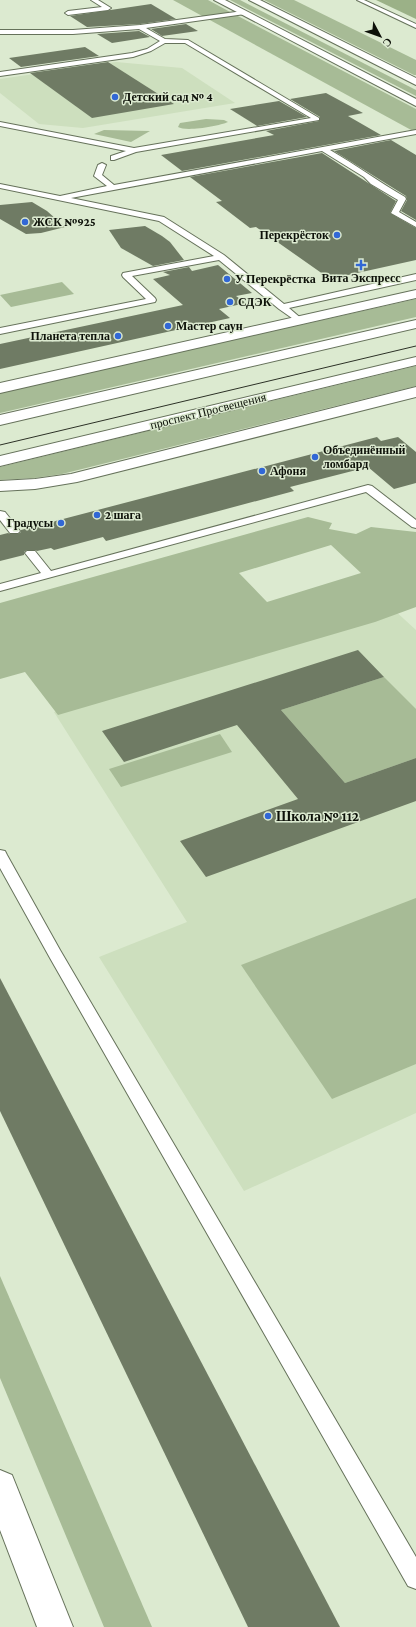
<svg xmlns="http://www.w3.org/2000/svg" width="416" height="1627" font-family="'Crimson Pro',serif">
<rect width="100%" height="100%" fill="#dcead0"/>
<g fill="#cddfbe">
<path d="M116,62l66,6 53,35 -152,25 -44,-4 -39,-31v-14z"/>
<path d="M392,608l24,22v483l-172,78 -145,-234 88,-35 -133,-210z"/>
</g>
<g fill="#a7bb96" fill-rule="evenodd">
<path d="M173,0h35l24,13 -28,4z"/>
<path d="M230,0h10l176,90v6z"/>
<path d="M264,0h30l122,60v15h-2z"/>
<path d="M236,15l180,94v21l-3,1 -205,-112z"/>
<path d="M206,119l18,1 4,2c-9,4 -42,10 -50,5l2,-4z"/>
<path d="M104,130l46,1 -19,11 -37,-8z"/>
<path d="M62,282l12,12 -63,13 -11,-12z"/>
<path d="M416,299v18l-416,96v-21z"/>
<path d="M416,366v20l-354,88 -28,4 -34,2v-13z"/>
<path d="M308,517l24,6 -3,6 27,5 15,-7 45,5v75l-41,15 -317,93 -33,-43 -25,7v-76zM331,545l30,28 -94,29 -28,-29z"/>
<path d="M384,677l32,32v49l-71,25 -64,-73z"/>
<path d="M220,734l12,18 -111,35 -12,-18z"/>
<path d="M416,898v166l-84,35 -91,-134z"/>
<path d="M0,1276l152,351h-48l-104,-249z"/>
</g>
<path fill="#9bb187" d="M376,0h40v19z"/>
<g fill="#6f7b64">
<path d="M151,4l25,15 -36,5 -53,3 -17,-11z"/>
<path d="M186,24l12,7 -36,5 -11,-7z"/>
<path d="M139,31l11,6 -38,6 -15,-9z"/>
<path d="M85,47l14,9 -78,11 -12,-9z"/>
<path d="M108,62l66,42 -82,14 -62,-45z"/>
<path d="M326,93l37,20 -15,3 33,19 -199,36 -21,-16 113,-20 -8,-4 53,-10 1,-4 -30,-18z"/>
<path d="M279,101l28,16 -50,9 -27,-17z"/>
<path d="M391,140l25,15v65l-15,-9 6,-11 -1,-4 -72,-45z"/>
<path d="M322,153l74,48 -6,12 26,15v32l-86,19 -74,-52 -6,1 -34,-26 6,-1 -32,-24z"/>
<path d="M32,202l15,9 18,16 -24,6 -15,1 -26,-15v-14z"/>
<path d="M145,226l17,10 8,6 14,18 -31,6 -32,-18 -12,-18z"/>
<path d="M218,265l34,28 -16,3 10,7 -27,6 11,9 -230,51v-25l183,-39 -30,-26 17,-4 -7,-3 26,-5 3,4z"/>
<path d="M377,437l4,4 17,-4 18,15v31l-22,6 -26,-22 -78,20 4,4 -188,50 -3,-4 -49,13 -3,-2 -14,3 -2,-1h-8l-3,2v3l-24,6v-26l8,-2 2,1h8l3,-2v-2z"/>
<path d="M358,650l26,27 -103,33 64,73 71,-25v43l-210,76 -26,-36 118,-42 -61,-74 -113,37 -22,-31z"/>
<path d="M0,978l241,460 99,189h-92l-248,-516z"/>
</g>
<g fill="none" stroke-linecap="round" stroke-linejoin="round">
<defs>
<g id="service">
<path d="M91,0h7l13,8 -3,2 -40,5 -3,-2 3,-2 34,-4z"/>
<path d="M357,0h7l52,24v4z"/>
<path d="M243,11l3,2 -1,1 -99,14 19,11 23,1 131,78v2l-183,32 -22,8h-3v-4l15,-5 -126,-25v-4l134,26 177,-30 -126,-75h-20l-14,8 -18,6 -133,19v-4l132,-19 15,-4 13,-8 -21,-12 -66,5h-73v-4h73l67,-5z"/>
<path d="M416,130v4l-86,16c26,15 49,32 75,47l1,2 -7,13 17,10v5l-25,-14 7,-13 -27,-16 -7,-7 -42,-26 -251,47 93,19 60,38 60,49 132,-30v6l-127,28 14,12 -4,3 -20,-14 -60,-49 -87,16 23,22 1,2 -1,2 -155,32v-6l146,-29 -23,-22 -1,-2 1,-2 91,-17 -55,-35 -159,-33v-4l60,12 47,-10 -13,-10 4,-11 4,-2 4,2 -4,10 12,10z"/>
<path d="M368,485l4,1 44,34v8l-4,-1 -46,-35 -366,99v-7l41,-11 -16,-20 2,-2h8l16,20z"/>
<path d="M0,511l5,1 15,19 -2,2h-8l-10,-13z"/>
<path d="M0,850l5,1 2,4 53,95 356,607v32l-8,-3 -358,-628 -50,-90z"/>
</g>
<g id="minor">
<path d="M416,290v8l-416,95v-10z"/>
<path d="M416,387v10l-339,85 -42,7 -35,2v-10l35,-2 36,-5z"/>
<path d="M0,1470l12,5 61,152h-36l-37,-97z"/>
</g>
<g id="tertiary">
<path d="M214,0h11l191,99v7z"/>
<path d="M249,0h11l156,78v7z"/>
</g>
<g id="secondary">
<path d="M416,320v8l-416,97v-10z"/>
<path d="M416,357v8l-416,101v-10z"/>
</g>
</defs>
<use href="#service" stroke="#66725b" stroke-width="2"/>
<use href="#minor" stroke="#66725b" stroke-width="2"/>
<use href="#tertiary" stroke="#66725b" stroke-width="2"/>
<use href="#secondary" stroke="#66725b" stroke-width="2"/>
<use href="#service" fill="#fff" fill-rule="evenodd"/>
<use href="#minor" fill="#fff" fill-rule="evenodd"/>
<use href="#tertiary" fill="#fff" fill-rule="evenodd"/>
<use href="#secondary" fill="#fff" fill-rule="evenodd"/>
<path stroke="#2c3126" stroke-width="1" d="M0,445l416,-99"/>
</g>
<g fill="#3167d6" stroke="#dcead0" stroke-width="1.5">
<circle cx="115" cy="97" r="4"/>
<circle cx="25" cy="222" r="4"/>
<circle cx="337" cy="235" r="4"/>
<path d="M359 259h4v4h4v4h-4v4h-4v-4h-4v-4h4z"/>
<circle cx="227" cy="279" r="4"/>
<circle cx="230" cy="302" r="4"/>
<circle cx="168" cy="326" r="4"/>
<circle cx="118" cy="336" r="4"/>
<circle cx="315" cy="457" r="4"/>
<circle cx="262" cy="471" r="4"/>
<circle cx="97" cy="515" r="4"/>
<circle cx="61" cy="523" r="4"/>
<circle cx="268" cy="816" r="4"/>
</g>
<g text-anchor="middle" stroke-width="3" stroke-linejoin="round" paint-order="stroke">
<g font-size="12" font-weight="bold" fill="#0d1109" stroke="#dcead0" text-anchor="start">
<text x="123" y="101">Детский сад № 4</text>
<text x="33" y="226">ЖСК №925</text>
<text x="329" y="239" text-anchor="end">Перекрёсток</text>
<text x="361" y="282" text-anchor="middle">Вита Экспресс</text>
<text x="235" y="283">У Перекрёстка</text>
<text x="238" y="306">СДЭК</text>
<text x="176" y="330">Мастер саун</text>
<text x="110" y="340" text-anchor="end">Планета тепла</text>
<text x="323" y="454">Объединённый<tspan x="323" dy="14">ломбард</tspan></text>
<text x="270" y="475">Афоня</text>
<text x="105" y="519">2 шага</text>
<text x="53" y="527" text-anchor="end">Градусы</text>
</g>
<g font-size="12" fill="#0d1109" stroke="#dcead0">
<text transform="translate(208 411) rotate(-14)" y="4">проспект Просвещения</text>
</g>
<g font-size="14" font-weight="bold" fill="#0d1109" stroke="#dcead0" text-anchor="start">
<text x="276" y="821">Школа № 112</text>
</g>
</g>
<g transform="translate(380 36) rotate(131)" stroke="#dcead0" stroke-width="3" paint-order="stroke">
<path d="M0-3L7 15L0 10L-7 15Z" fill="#0d1109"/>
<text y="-6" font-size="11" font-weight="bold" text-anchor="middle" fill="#0d1109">С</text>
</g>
</svg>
